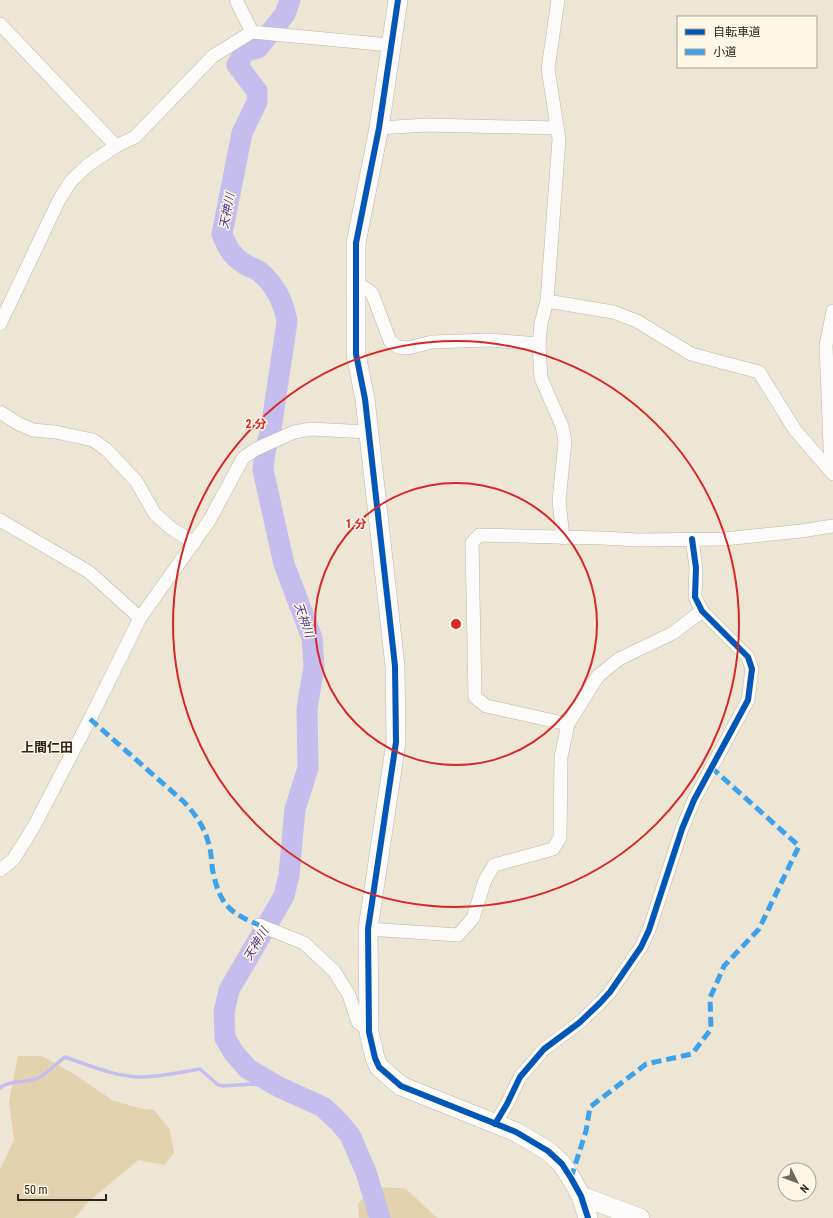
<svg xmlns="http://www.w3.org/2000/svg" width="833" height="1218" font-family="'Roboto Condensed','Noto Sans JP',sans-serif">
<rect width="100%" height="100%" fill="#ede6d5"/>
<g fill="#e3d2ae">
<path d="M18,1056h24l32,18 38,26 30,9 12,1 16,20 4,23 -10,12 -26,-5 -51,43 -12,15h-75v-48l14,-30 -5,-38z"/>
<path d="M372,1187l33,1 32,30h-78l-1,-14z"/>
</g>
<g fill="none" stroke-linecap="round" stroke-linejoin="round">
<path stroke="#c5bded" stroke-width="3.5" d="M0,1088c11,-9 28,-4 40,-11 6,-3 19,-16 25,-20 26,9 53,21 80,20 19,-1 37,-5 55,-8l18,16 5,1 29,-2 27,3"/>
<path stroke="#c5bded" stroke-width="21" d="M290,0l-5,14 -27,34 -13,3 -8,14 20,26v11l-15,31 -20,101c5,13 10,22 21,29 5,4 12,5 17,9 15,13 24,31 27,50l-16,107 -6,23 -2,18 21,94 28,74 2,28 -7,43 1,59 -13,41 -6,66 -5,21 -55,94 -5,22 1,26 9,15 14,16 31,18 44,20 15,14 12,14 16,37 14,46"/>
<defs>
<g id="street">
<path d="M236,0l16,32"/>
<path d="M558,0l-10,69 11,70 -12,162 -6,22 -2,21 2,34 21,48 3,15 -6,60 4,37"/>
<path d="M0,24l116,122"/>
<path d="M379,128l48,-3 130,3"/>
<path d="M356,282l16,11 18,48 8,6 10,1 24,-6 57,-2 50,4"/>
<path d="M547,301l66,11 24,9 54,33 68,18 36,58 38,44"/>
<path d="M0,324l59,-124 12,-19 17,-16 28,-19 19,-9 78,-81 39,-24 138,13"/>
<path d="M0,412l19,12 14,6 22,2 38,8 14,10 29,31 19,33 16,14 23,15"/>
<path d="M831,471l-5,-126 7,-34"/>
<path d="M0,520l89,52 51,46"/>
<path d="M568,724l-82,-18 -11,-9 -3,-154 7,-8 123,3 36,2 86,-1 77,-8 32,-5"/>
<path d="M0,870l13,-10 20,-32 57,-109 50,-101 69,-97 34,-63 13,-9 38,-17 17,-3 57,3"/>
<path d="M259,925l45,18 30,28 15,24 9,27 11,10"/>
<path d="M368,929l90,6 15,-17 12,-38 9,-15 59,-16 7,-11 1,-81 7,-33 30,-48 21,-17 54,-26 29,-22"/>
<path d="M495,1124l12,-20 13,-27 24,-28 35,-26 21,-20 10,-11 31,-45 8,-17 33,-101 12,-29 54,-100 4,-31 -4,-12 -46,-46 -7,-14 1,-29 -4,-29"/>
</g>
<g id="secondary">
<path d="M398,0l-19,128 -23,115v111l9,45 30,267 1,76 -28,187 1,103 6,26 4,9 22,19 115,46 32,19 14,13 9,14 10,18 7,22"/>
<path d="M581,1196l59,22"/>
</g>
</defs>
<use href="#street" stroke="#bcb6a9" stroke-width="14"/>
<use href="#secondary" stroke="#bcb6a9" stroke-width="20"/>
<use href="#street" stroke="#fcfbf9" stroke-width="13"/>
<use href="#secondary" stroke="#fcfbf9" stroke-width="19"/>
<g stroke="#3ea2ea" stroke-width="5" stroke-dasharray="10 5" stroke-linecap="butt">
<path d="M90,719l94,83c12,13 21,26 25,43 3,9 2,18 4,27 7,33 17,41 46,53"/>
<path d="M571,1178l15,-47 4,-24 56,-43 46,-10 19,-25 -1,-31 14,-32 35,-37 40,-83 -87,-78"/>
</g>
<defs>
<g id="cycleway">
<path d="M398,0l-19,128 -23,115v111l9,45 30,267 1,76 -28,187 1,103 6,26 4,9 22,19 115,46 32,19 14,13 9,14 10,18 7,22"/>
<path d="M495,1124l12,-20 13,-27 24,-28 35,-26 21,-20 10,-11 31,-45 8,-17 33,-101 12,-29 54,-100 4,-31 -4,-12 -46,-46 -7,-14 1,-29 -4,-29"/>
</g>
</defs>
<use href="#cycleway" stroke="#fff6e5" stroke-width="8"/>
<use href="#cycleway" stroke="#0057b8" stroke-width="6"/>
</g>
<g fill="none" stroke="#d62828" stroke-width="2">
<circle cx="456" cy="624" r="141"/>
<circle cx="456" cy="624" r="283"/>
</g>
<g text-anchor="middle" stroke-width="3" stroke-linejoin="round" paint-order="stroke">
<g font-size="12" font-style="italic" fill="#4d3b92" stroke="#fff6e5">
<text transform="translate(227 211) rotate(-79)" y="4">天神川</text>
<text transform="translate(304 620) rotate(71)" y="4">天神川</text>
<text transform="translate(256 944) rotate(-59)" y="4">天神川</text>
</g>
<g font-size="13" font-weight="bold" fill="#2c271c" stroke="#fff6e5">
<text x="47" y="752">上間仁田</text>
</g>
</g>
<circle cx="456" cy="624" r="6" fill="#d62828" stroke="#fff6e5" stroke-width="2"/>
<g font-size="12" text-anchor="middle" font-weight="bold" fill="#d62828" stroke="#fff6e5" stroke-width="3" stroke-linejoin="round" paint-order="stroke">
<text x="256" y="428">2 分</text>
<text x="356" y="528">1 分</text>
</g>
<rect x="677" y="16" width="140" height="52" fill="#fff6e5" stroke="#aba395"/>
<rect x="685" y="29" width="20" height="6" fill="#0057b8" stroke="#aba395"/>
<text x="713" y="36" font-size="12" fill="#2c271c">自転車道</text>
<rect x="685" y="49" width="20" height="6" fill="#3ea2ea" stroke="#aba395"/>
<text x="713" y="56" font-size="12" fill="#2c271c">小道</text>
<g transform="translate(797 1182) rotate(132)"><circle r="19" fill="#fff6e5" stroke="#aba395"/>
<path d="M0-3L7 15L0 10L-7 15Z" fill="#706a5d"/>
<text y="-6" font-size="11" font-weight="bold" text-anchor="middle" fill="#2c271c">N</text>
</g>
<path d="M18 1194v6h88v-6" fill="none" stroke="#2c271c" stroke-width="2"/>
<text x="24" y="1194" font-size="12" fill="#2c271c" stroke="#fff6e5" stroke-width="3" paint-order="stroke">50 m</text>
</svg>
